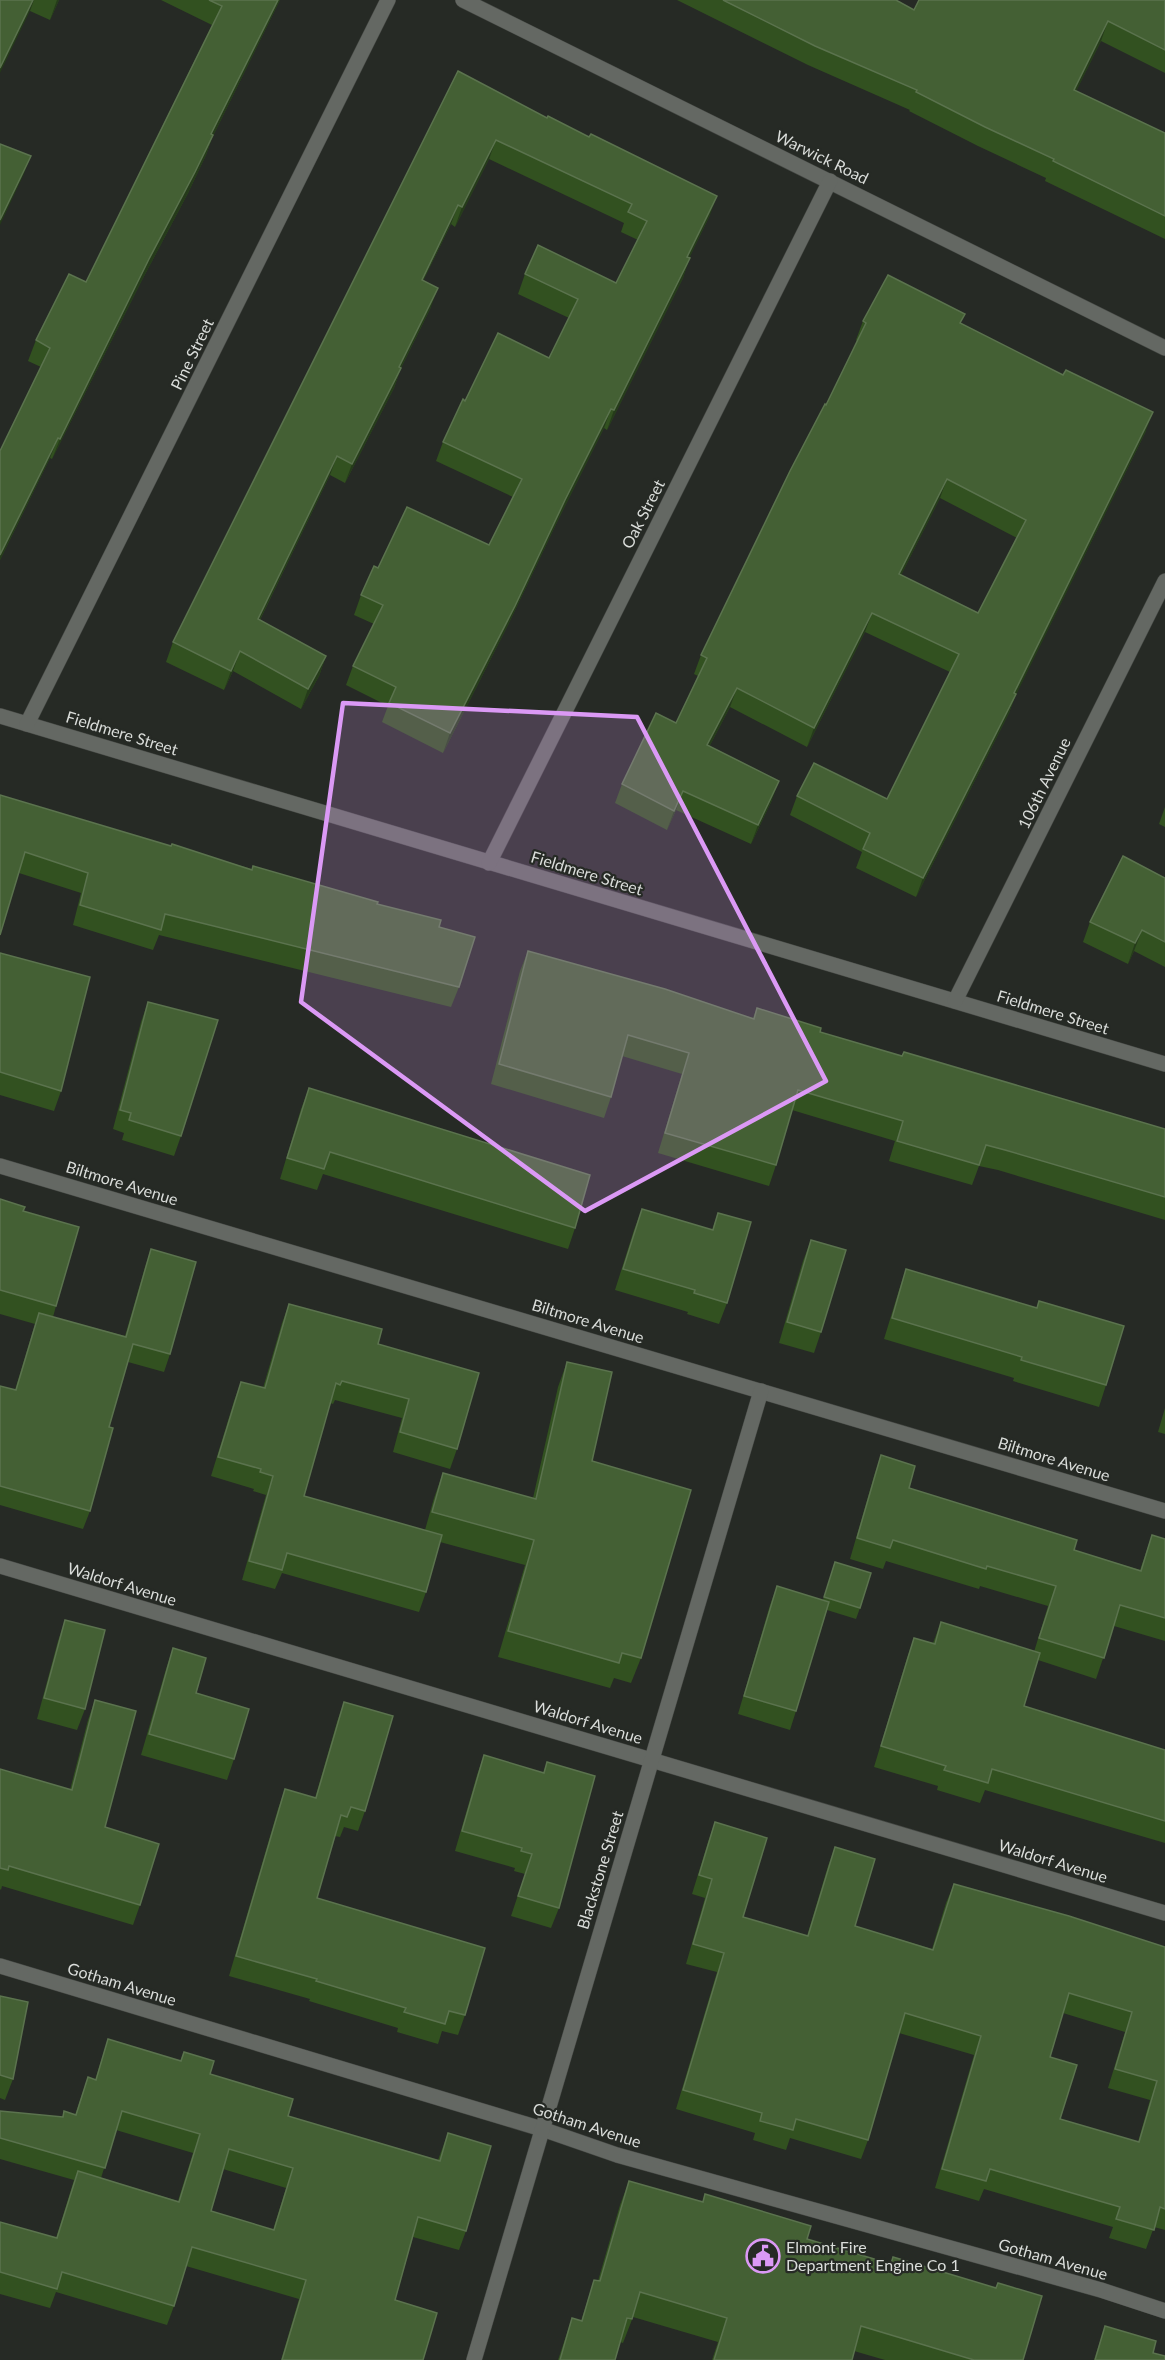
<svg xmlns="http://www.w3.org/2000/svg" width="1165" height="2360" font-family="Lato,sans-serif">
<rect width="100%" height="100%" fill="#262a25"/>
<g fill="none" stroke-linecap="round" stroke-linejoin="round">
<defs>
<g id="street">
<path d="M463,0l702,348"/>
<path d="M0,716l1165,348"/>
<path d="M27,724l361,-724"/>
<path d="M489,863l341,-682"/>
<path d="M955,1001l210,-420"/>
<path d="M0,1166l1165,345"/>
<path d="M0,1566l1165,347"/>
<path d="M0,1966l542,163 75,26 484,135 64,21"/>
<path d="M474,2360l287,-969"/>
</g>
</defs>
<use href="#street" stroke="#444743" stroke-width="16"/>
<use href="#street" stroke="#646863" stroke-width="15"/>
</g>
<g fill="#325120" fill-rule="evenodd">
<path d="M0,0h59l-9,20 -20,-9z"/>
<path d="M161,0h119l-68,138 -6,17 -18,38 -46,87 -90,179 -2,-1 -50,102v-109l41,-84 -13,-6 8,-21 50,-58 126,-257z"/>
<path d="M677,0h219l18,10 251,-10v73l-64,-32 -25,50 89,42v106l-120,-58 1,-3 -68,-32 -69,-35 1,-1 -102,-45z"/>
<path d="M458,71l252,144 -21,43 -6,20 -76,152 -3,-2 -46,92 -50,105 -65,128 -61,-31 6,-16 -42,-21 7,-19 21,-42 -20,-9 7,-20 17,-27 111,-23 24,-48 -77,-36 7,-19 22,-41 84,-43 20,-40 -51,-24 7,-20 91,9 22,-43 -17,-8 3,-9 -135,-64 -34,68 -4,-3 -28,57 8,26 -30,61 -7,20 -49,95 -15,-8 -70,145 66,36 -7,20 -18,33 -68,-38 -9,19 -58,-28 7,-20z"/>
<path d="M863,321l98,2 185,108 -130,263 -7,19 -93,184 -60,-29 6,-16 -72,-37 7,-19 90,3 63,-127 -85,-40 -58,115 -77,-40 -21,40 63,53 -21,44 -75,-34 -9,20 -52,-27 7,-19 54,-61 22,-47 -4,-2 7,-19 125,-250 31,-64 -1,-1zM940,498l77,40 -39,75 -77,-38z"/>
<path d="M0,795l171,51 206,58 62,23 20,60 -8,20 -292,-72 -6,15 -80,-25 8,-32 -62,-20z"/>
<path d="M1165,807v20l-6,-3z"/>
<path d="M1165,878v89l-31,-16 -6,13 -45,-22 7,-20z"/>
<path d="M528,951l225,67 4,-10 63,24 82,24 263,73v91l-167,-50 -19,-4 -7,19 -83,-24 6,-20 -103,-31 -16,55 -7,21 -111,-33 24,-79 -60,-18 -11,41 -7,21 -113,-34 29,-113z"/>
<path d="M0,953l61,138 -7,20 -54,-16z"/>
<path d="M148,1002l33,134 -7,20 -52,-16 2,-7 -11,-4 28,-107z"/>
<path d="M309,1088l266,140 -7,21 -245,-75 -6,16 -37,-11 21,-70z"/>
<path d="M0,1199l23,12 33,95 -3,11 72,19 20,-69 6,-18 19,105 -6,18 -36,-10 -19,65 -19,84 -7,18 -83,-24v-119l15,4 20,-66 -35,-10z"/>
<path d="M642,1209l70,21 6,-17 9,90 -8,21 -32,-10 1,-2 -73,-22 19,-60z"/>
<path d="M811,1240l10,92 -7,21 -35,-10 24,-82z"/>
<path d="M906,1269l200,116 -7,22 -86,-26 1,-3 -130,-39 15,-49z"/>
<path d="M289,1304l89,40 79,105 -7,20 -57,-17 9,-34 -67,-18 -2,4 -3,-1 -26,93 121,34 9,-32 9,-25 90,25 25,-111 9,-25 74,296 -10,25 -17,-5 -4,10 -112,-31 27,-92 -85,-23 -14,50 -7,20 -137,-39 -7,16 -33,-9 24,-85 -13,-4 1,-2 -43,-13 23,-75 7,-19 22,6 19,-65z"/>
<path d="M1165,1408v26l-7,-2z"/>
<path d="M881,1455l28,33 165,62 66,20 12,-35 13,4v102l-51,-15 -18,53 -58,-19 -14,46 141,44v93l-180,-53 -5,13 -43,-13 1,-4 -64,-19 33,-109 7,-20 19,5 8,-21 93,30 14,-46 -68,-20 -1,3 -93,-28 -3,8 -33,-10 24,-83z"/>
<path d="M835,1562l25,46 -4,11 -29,-9 -31,101 -6,19 -52,-16 32,-109 7,-19 46,14z"/>
<path d="M65,1620l20,89 -8,21 -40,-11 21,-78z"/>
<path d="M173,1648l23,45 38,66 -7,21 -86,-25 25,-86z"/>
<path d="M95,1700l10,127 35,78 -7,20 -131,-39 -1,4 -1,-1v-120l70,21 18,-70z"/>
<path d="M344,1702l21,109 -7,20 -14,-4 -4,10 -5,-1 -18,62 148,117 -7,20 -16,-4 -4,13 -41,-12 1,-4 -89,-27 1,-2 -81,-23 49,-167 7,-20 30,9 22,-76z"/>
<path d="M484,1755l59,18 4,-11 12,146 -8,20 -40,-12 14,-42 -11,-3 1,-3 -60,-17 22,-76z"/>
<path d="M715,1822l28,95 64,19 21,-70 7,-19 20,79 77,23 14,-46 8,-19 211,63v283l-11,-3 -8,22 -37,-11 4,-11 -129,-38 -5,12 -44,-13 39,-133 -75,-22 -31,107 -7,19 -71,-21 -4,12 -33,-10 2,-7 -79,-24 41,-137 -31,-8 19,-66 -13,-4 16,-52zM1063,2013l62,19 -17,56 42,12 -12,42 -78,-23 -10,-62z"/>
<path d="M0,1996l13,83 -8,21 -5,-2z"/>
<path d="M108,2039l72,22 4,-9 26,22 78,42 150,44 10,-27 18,98 -7,19 -46,-13 -18,63 28,60h-142l18,-61 -113,-33 -12,40 -7,19 -111,-33 -6,16 -50,-14v-72l56,16 18,-58 -74,-21v-48l62,6 2,-6 11,4 13,-38 7,3zM116,2130l77,23 -15,48 -77,-23zM223,2169l63,19 -13,42 -62,-19z"/>
<path d="M629,2181l73,21 3,-8 102,45 83,25 3,-7 130,103h-138l-31,-9 -2,9h-140l6,-18 -85,-25 -10,26 -3,-1 -5,18h-57l14,-42 9,3 13,-41 4,1 22,-76z"/>
<path d="M1105,2326l48,27 12,7h-71z"/>
</g>
<g fill="#253b1a">
<path d="M33,0h1l-4,11 -30,62v-5z"/>
<path d="M57,0h2l-9,20z"/>
<path d="M278,0h2l-2,4 -66,134 -6,17 -18,38 -46,87 -90,179 8,-20z"/>
<path d="M1108,21l-7,20 -34,69 7,-20z"/>
<path d="M496,140l-7,19 -34,68 7,-20z"/>
<path d="M31,156l-8,20 -23,49v-5z"/>
<path d="M717,196l-7,19 -30,62 7,-20z"/>
<path d="M458,205l-7,19 -37,75 8,-19z"/>
<path d="M690,258l-7,20 -76,152 7,-20z"/>
<path d="M438,288l-7,19 -39,79 7,-19z"/>
<path d="M401,368l-7,20 -49,95 7,-19z"/>
<path d="M611,409l-7,19 -46,92 -50,105 -65,128 7,-20 115,-233z"/>
<path d="M1153,412l-7,19 -133,270 3,-7 -7,19 -93,184 7,-19z"/>
<path d="M58,438l-8,20 -50,102v-5z"/>
<path d="M337,456l-7,19 -79,163 7,-19z"/>
<path d="M947,479l-7,19 -48,95 7,-19z"/>
<path d="M872,613l-7,19 -58,115 7,-19z"/>
<path d="M240,651l-7,20 -9,19 7,-19z"/>
<path d="M326,656l-7,20 -18,33 7,-20z"/>
<path d="M737,688l-7,19 -30,57 7,-19z"/>
<path d="M779,781l-7,19 -21,44 7,-19z"/>
<path d="M683,791l-7,19 -9,20 7,-19z"/>
<path d="M1142,930l-8,21 -6,13 7,-21z"/>
</g>
<g fill="#446034" stroke="#5b734e" stroke-width="1.5" fill-rule="evenodd">
<path d="M0,0h33l-33,68z"/>
<path d="M209,0h69l-67,134 2,1 -18,37 -46,87 -89,180 -2,-1 -58,117v-104l50,-103 -14,-8 33,-66 17,8 136,-276z"/>
<path d="M723,0h173l18,10 5,-10h246v50l-57,-29 -34,69 91,43v83l-112,-55 1,-2 -69,-32 -69,-35 1,-2 -102,-44z"/>
<path d="M458,71l89,47 1,-2 41,21 2,-3 126,62 -30,61 3,1 -76,152 -3,-1 -46,91 -50,106 -65,127 -61,-30 7,-16 -43,-21 30,-61 -22,-10 13,-29 4,2 29,-61 82,38 33,-66 -79,-37 20,-43 2,2 33,-68 51,25 29,-59 -53,-25 13,-29 78,38 31,-62 -19,-9 4,-8 -136,-64 -34,67 -4,-2 -36,75 16,8 -39,79 2,1 -49,96 -15,-8 -79,163 68,37 -18,33 -68,-38 -9,20 -58,-29z"/>
<path d="M0,144l31,12 -31,64z"/>
<path d="M888,275l77,39 -5,9 103,52 3,-5 87,42 -139,281 2,1 -93,184 -60,-29 7,-16 -73,-37 17,-33 73,36 72,-145 -87,-41 -58,115 -77,-40 -30,57 72,36 -21,44 -75,-34 -9,20 -52,-27 34,-71 20,10 31,-65 -6,-3 89,-184 35,-67 1,1 40,-82 -3,-2zM947,479l79,41 -48,93 -79,-39z"/>
<path d="M0,795l171,51 1,-2 80,26 1,-4 125,36 -1,2 64,16 -2,7 36,10 -16,50 -294,-73 -4,16 -81,-25 8,-32 -63,-21 -25,83z"/>
<path d="M1123,856l42,22v64l-23,-12 -7,13 -45,-21z"/>
<path d="M528,951l137,38 89,30 3,-11 64,20 -1,4 82,24 2,-4 261,77v68l-160,-47 -19,-5 -7,20 -82,-24 6,-20 -105,-31 -22,75 -111,-32 24,-80 -61,-18 -17,62 -112,-33z"/>
<path d="M0,953l90,24 -29,114 -61,-19z"/>
<path d="M148,1002l70,18 -37,116 -52,-16 2,-7 -11,-3z"/>
<path d="M309,1088l281,87 -15,53 -245,-76 -6,17 -37,-11z"/>
<path d="M0,1199l25,8 -2,4 56,16 -23,79 -56,-16z"/>
<path d="M642,1209l71,21 5,-17 33,9 -24,81 -33,-10 1,-3 -72,-21z"/>
<path d="M811,1240l35,10 -25,82 -34,-10z"/>
<path d="M151,1249l45,13 -26,92 -37,-10 -24,83 4,1 -23,83 -90,-25v-100l16,4 23,-77 87,24z"/>
<path d="M906,1269l131,39 2,-7 85,25 -18,59 -85,-25 1,-3 -130,-39z"/>
<path d="M289,1304l93,25 -4,15 101,29 -22,76 -57,-17 9,-33 -67,-18 -2,4 -4,-2 -32,113 138,39 -16,57 -139,-39 -5,17 -33,-9 24,-85 -13,-4 1,-3 -43,-12 23,-75 24,6z"/>
<path d="M567,1362l45,10 -20,89 99,29 -50,168 -19,-5 -3,10 -111,-32 26,-91 -102,-28 11,-39 93,26z"/>
<path d="M881,1455l34,11 -6,22 168,52 -3,10 67,21 11,-36 13,4v79l-45,-13 -16,53 -65,-20 17,-52 -69,-20 -1,3 -93,-29 -3,8 -33,-10z"/>
<path d="M835,1562l36,11 -11,35 -36,-11z"/>
<path d="M777,1586l52,16 -33,109 -52,-15z"/>
<path d="M65,1620l40,10 -20,79 -41,-11z"/>
<path d="M941,1622l99,31 -16,53 141,44v71l-173,-52 -4,14 -44,-13 2,-4 -65,-20 33,-108 21,6z"/>
<path d="M173,1648l33,10 -10,35 53,16 -15,50 -85,-25z"/>
<path d="M95,1700l41,11 -31,116 54,17 -19,61 -131,-39 -1,4 -8,-2v-99l72,21z"/>
<path d="M344,1702l49,14 -28,95 -14,-4 -4,10 -6,-2 -24,83 168,50 -20,67 -16,-4 -4,13 -41,-12 2,-4 -90,-27 1,-2 -81,-23 49,-167 31,9z"/>
<path d="M484,1755l60,18 3,-11 48,14 -36,132 -41,-12 14,-42 -11,-3 1,-3 -60,-17z"/>
<path d="M715,1822l52,16 -24,79 65,19 27,-89 40,12 -20,67 78,24 21,-66 115,32 96,31v262l-5,-2 -6,23 -38,-11 4,-12 -130,-38 -4,12 -44,-12 39,-133 -76,-23 -37,127 -72,-21 -3,11 -33,-9 2,-8 -79,-23 41,-137 -31,-9 19,-65 -13,-4zM1069,1993l63,19 -17,57 42,12 -18,61 -79,-23 17,-54 -27,-8z"/>
<path d="M0,1996l28,6 -15,77 -13,-4z"/>
<path d="M108,2039l73,22 3,-9 30,9 -4,13 83,25 -5,17 152,45 8,-28 43,13 -25,85 -48,-14 -23,83 42,13 -14,47h-141l24,-80 -114,-33 -18,59 -112,-34 -5,17 -57,-17v-50l57,16 21,-67 101,31 21,-68 -78,-23 -17,57 -105,-30v-27l63,6 1,-6 12,4 12,-38 8,3zM229,2149l64,19 -19,62 -63,-19z"/>
<path d="M629,2181l74,21 2,-8 106,32 -4,13 84,25 2,-7 103,31 2,-5 44,13 -19,64h-49l-113,-34 -9,34h-138l13,-42 -87,-26 -8,27 -5,-1 -12,42h-55l12,-42 10,3 12,-41 6,1z"/>
<path d="M1105,2326l51,15 -3,12 12,3v4h-70z"/>
</g>
<path fill="#db99f5" fill-opacity="0.2" stroke="#db99f5" stroke-width="4.5" stroke-linejoin="round" d="M343,703l294,14 189,364 -241,130 -284,-209z"/>
<defs>
<symbol id="civic-ring" viewBox="-11 -11 22 22"><circle r="9.5" fill="#262a25" stroke="#db99f5" stroke-width="1.5"/><path d="M-.6-6.5H3V-4.5H.6V-3L4-1V1h2V6H-6V1h2V-1L-.6-3ZM-1.2 2.5V6h2.4V2.5Z" fill="#db99f5"/></symbol>
</defs>
<g fill-rule="evenodd">
<use href="#civic-ring" x="744" y="2237" width="38" height="38"/>
</g>
<g text-anchor="middle" stroke-width="4.5" stroke-linejoin="round" paint-order="stroke">
<g font-size="16" fill="#daddda" stroke="#262a25">
<text transform="translate(822 157) rotate(26)" y="6">Warwick Road</text>
<text transform="translate(192 354) rotate(-64)" y="6">Pine Street</text>
<text transform="translate(643 514) rotate(-63)" y="6">Oak Street</text>
<text transform="translate(122 733) rotate(17)" y="6">Fieldmere Street</text>
<text transform="translate(1044 783) rotate(-64)" y="6">106th Avenue</text>
<text transform="translate(587 873) rotate(17)" y="6">Fieldmere Street</text>
<text transform="translate(1053 1012) rotate(17)" y="6">Fieldmere Street</text>
<text transform="translate(122 1183) rotate(17)" y="6">Biltmore Avenue</text>
<text transform="translate(588 1321) rotate(17)" y="6">Biltmore Avenue</text>
<text transform="translate(1054 1459) rotate(17)" y="6">Biltmore Avenue</text>
<text transform="translate(122 1584) rotate(17)" y="6">Waldorf Avenue</text>
<text transform="translate(588 1722) rotate(17)" y="6">Waldorf Avenue</text>
<text transform="translate(1053 1861) rotate(17)" y="6">Waldorf Avenue</text>
<text transform="translate(600 1870) rotate(-73)" y="6">Blackstone Street</text>
<text transform="translate(122 1984) rotate(17)" y="6">Gotham Avenue</text>
<text transform="translate(587 2125) rotate(18)" y="6">Gotham Avenue</text>
<text transform="translate(1053 2259) rotate(16)" y="6">Gotham Avenue</text>
</g>
<g font-size="16" fill="#daddda" stroke="#262a25" text-anchor="start">
<text x="786" y="2253">Elmont Fire<tspan x="786" dy="18">Department Engine Co 1</tspan></text>
</g>
</g>
</svg>
